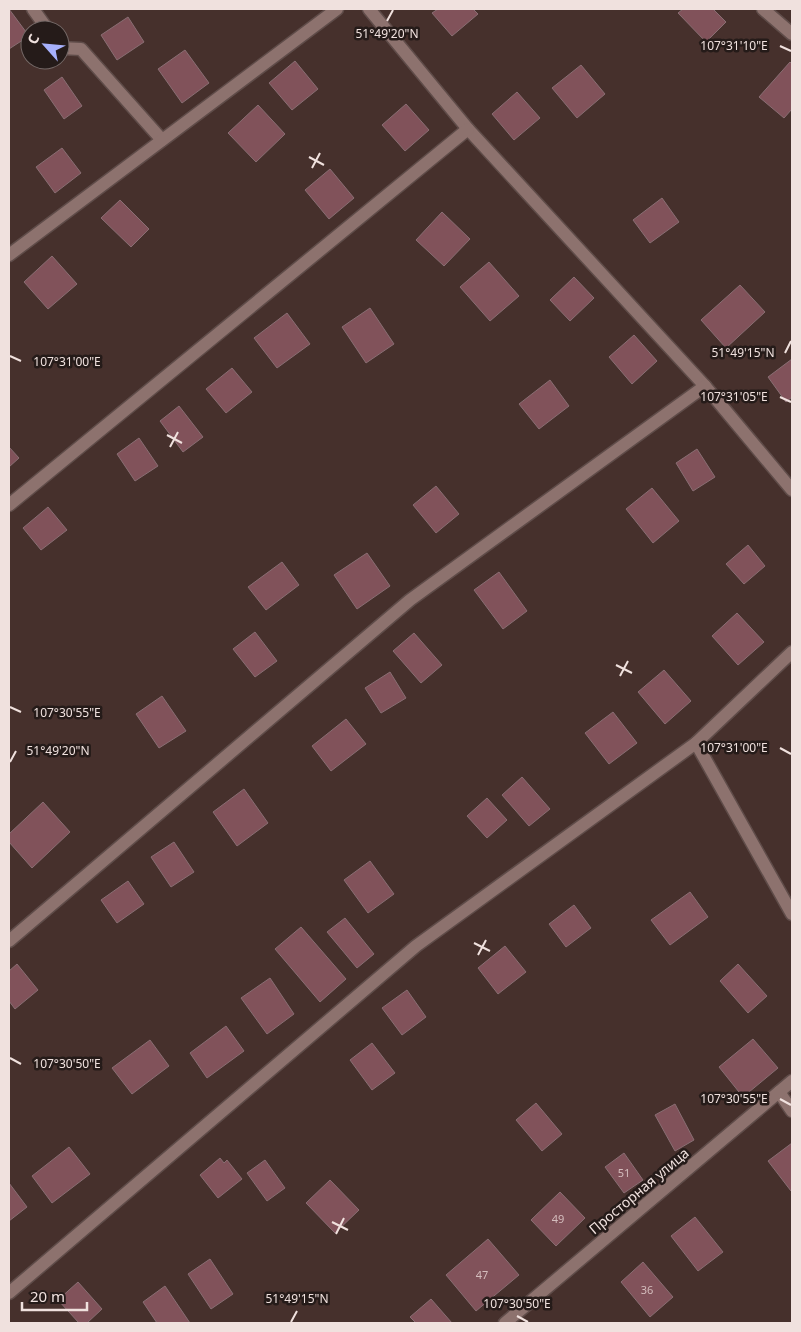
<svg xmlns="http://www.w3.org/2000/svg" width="801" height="1332" font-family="'Noto Sans',sans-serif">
<rect width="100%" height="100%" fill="#46302c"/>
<g fill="#81525a" stroke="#896e73">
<path d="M9,9l20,27 -20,13z"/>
<path d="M438,9h35l5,5 -26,22 -20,-23z"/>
<path d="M683,9h30l13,13 -20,20 -28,-29z"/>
<path d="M128,17l16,25 -27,18 -16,-25z"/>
<path d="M185,50l24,33 -27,20 -24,-34z"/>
<path d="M295,61l23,28 -26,21 -23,-27z"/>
<path d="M790,62l2,2v45l-8,9 -25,-21z"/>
<path d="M581,65l24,29 -28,24 -25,-30z"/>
<path d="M62,77l20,29 -18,13 -20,-29z"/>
<path d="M517,92l23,26 -26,22 -22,-26z"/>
<path d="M406,104l23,26 -24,21 -23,-26z"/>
<path d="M258,105l27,29 -29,28 -28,-29z"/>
<path d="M62,148l19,25 -26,20 -19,-26z"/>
<path d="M330,169l24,29 -25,21 -24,-29z"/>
<path d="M662,198l17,24 -29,21 -17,-23z"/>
<path d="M120,200l29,29 -18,18 -30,-29z"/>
<path d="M442,212l28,27 -26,27 -28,-26z"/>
<path d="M52,256l25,28 -29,25 -24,-27z"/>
<path d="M489,262l30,34 -29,25 -30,-34z"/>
<path d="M574,277l20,21 -24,23 -20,-21z"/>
<path d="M740,285l25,27 -39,36 -25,-28z"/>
<path d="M370,308l24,36 -28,19 -24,-36z"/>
<path d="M287,313l23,31 -33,24 -23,-30z"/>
<path d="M634,335l23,26 -25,23 -23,-27z"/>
<path d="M792,359v38l-6,5 -18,-25z"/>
<path d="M232,368l20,24 -26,21 -20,-24z"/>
<path d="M550,380l19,26 -30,23 -20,-25z"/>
<path d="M179,406l24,31 -20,15 -23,-31z"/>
<path d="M139,438l19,28 -23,15 -18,-27z"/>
<path d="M9,447l10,11 -10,9z"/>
<path d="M697,449l18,28 -22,14 -17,-28z"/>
<path d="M436,486l23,28 -23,19 -23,-28z"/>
<path d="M652,488l27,33 -26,22 -27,-34z"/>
<path d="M48,507l19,23 -26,20 -18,-22z"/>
<path d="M748,545l17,21 -21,18 -18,-20z"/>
<path d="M367,553l23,33 -33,23 -23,-34z"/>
<path d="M282,562l17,23 -33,25 -18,-23z"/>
<path d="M499,572l28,39 -24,18 -29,-39z"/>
<path d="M737,613l27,29 -26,23 -26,-29z"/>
<path d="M255,632l22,29 -22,16 -22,-28z"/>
<path d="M414,633l28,32 -21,18 -28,-32z"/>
<path d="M664,670l27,31 -26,23 -27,-32z"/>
<path d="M390,672l16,26 -25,15 -16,-25z"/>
<path d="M162,696l24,35 -27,17 -23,-34z"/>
<path d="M613,712l24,31 -28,21 -24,-31z"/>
<path d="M346,719l20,25 -35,27 -19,-25z"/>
<path d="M522,777l28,32 -21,17 -27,-31z"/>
<path d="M244,789l24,34 -31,23 -24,-34z"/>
<path d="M487,798l20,22 -20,18 -20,-22z"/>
<path d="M43,802l27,30 -38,36 -23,-26v-8z"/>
<path d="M174,842l20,30 -23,15 -20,-30z"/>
<path d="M370,861l24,33 -26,19 -24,-33z"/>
<path d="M128,881l16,23 -27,19 -16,-23z"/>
<path d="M690,892l18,25 -38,28 -19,-25z"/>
<path d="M574,905l17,23 -25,19 -17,-23z"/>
<path d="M345,918l29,36 -17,14 -30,-36z"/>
<path d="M301,927l45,52 -26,23 -45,-53z"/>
<path d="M505,946l21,26 -28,22 -20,-26z"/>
<path d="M17,964l21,26 -23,19 -6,-8v-30z"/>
<path d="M738,964l29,32 -19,17 -28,-32z"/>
<path d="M270,978l24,36 -27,20 -26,-36z"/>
<path d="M407,990l19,27 -24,18 -20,-27z"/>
<path d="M226,1026l18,25 -37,27 -17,-25z"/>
<path d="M753,1039l25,29 -35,29 -24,-30z"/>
<path d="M150,1040l19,26 -37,28 -20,-26z"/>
<path d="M372,1043l23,30 -23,17 -22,-30z"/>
<path d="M536,1103l26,31 -20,17 -26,-31z"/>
<path d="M675,1104l19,36 -19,11 -20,-36z"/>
<path d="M792,1143v47l-1,1 -23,-30z"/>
<path d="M69,1147l21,27 -38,29 -20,-27z"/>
<path d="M624,1153l19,27 -19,13 -19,-26z"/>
<path d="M220,1158l4,5 3,-3 15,19 -24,19 -18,-23z"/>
<path d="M265,1160l20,28 -18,13 -20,-28z"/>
<path d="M330,1180l29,30 -24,23 -29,-30z"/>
<path d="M9,1183l18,24 -18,14z"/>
<path d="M560,1192l25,26 -29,28 -25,-26z"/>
<path d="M695,1217l28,35 -25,19 -27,-35z"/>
<path d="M488,1239l31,36 -43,36 -30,-36z"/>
<path d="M210,1259l23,35 -22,15 -23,-35z"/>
<path d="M643,1262l30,35 -23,20 -29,-35z"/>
<path d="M78,1282l24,27 -15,14h-8l-21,-23z"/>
<path d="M165,1286l25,37h-33l-14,-21z"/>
<path d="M431,1299l21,24h-36l-6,-6z"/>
</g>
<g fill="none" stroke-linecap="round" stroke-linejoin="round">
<defs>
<g id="minor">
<path d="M33,9l15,21"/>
<path d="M369,9l99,120 237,257 87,104"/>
<path d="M763,9l29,25"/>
<path d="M60,48l21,1 81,91"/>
<path d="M9,255l328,-246"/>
<path d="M9,505l459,-376"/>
<path d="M696,743l96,171"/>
<path d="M9,941l401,-341 295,-214"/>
<path d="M779,1092l13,19"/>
<path d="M9,1293l407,-347 280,-203 96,-91"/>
<path d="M505,1323l287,-242"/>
</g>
</defs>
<use href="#minor" stroke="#5f4c49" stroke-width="15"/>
<use href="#minor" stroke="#8d726e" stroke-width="12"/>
</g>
<path fill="none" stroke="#f0e1de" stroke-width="2" d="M387,21l6,-11M780,46l11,5M309,157l15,8M312,168l8,-15M785,353l6,-12M10,356l11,5M780,397l11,5M167,435l15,8M170,447l8,-15M616,665l16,8M620,676l8,-15M10,707l11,5M780,748l11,6M10,762l6,-11M474,943l16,8M478,955l8,-15M10,1058l11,6M780,1099l11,6M332,1222l16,8M336,1234l8,-16M517,1316l11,6M291,1322l6,-11"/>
<g text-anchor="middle" stroke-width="5" stroke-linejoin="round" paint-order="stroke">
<g font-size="11" fill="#d4bdbd">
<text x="624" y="1177">51</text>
<text x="558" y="1223">49</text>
<text x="482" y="1279">47</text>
<text x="647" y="1294">36</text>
</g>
<g font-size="14" fill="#f0e1de" stroke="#251b19">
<text transform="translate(639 1191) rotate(-40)" y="5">Просторная улица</text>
</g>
</g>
<g font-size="12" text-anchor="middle" fill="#f0e1de" stroke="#251b19" stroke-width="5" stroke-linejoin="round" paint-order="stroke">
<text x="387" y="38">51°49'20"N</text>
<text x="734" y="50">107°31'10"E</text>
<text x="743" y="357">51°49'15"N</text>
<text x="67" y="366">107°31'00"E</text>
<text x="734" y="401">107°31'05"E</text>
<text x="67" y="717">107°30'55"E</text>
<text x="734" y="752">107°31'00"E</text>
<text x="58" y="755">51°49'20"N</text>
<text x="67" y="1068">107°30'50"E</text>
<text x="734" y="1103">107°30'55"E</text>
<text x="297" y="1303">51°49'15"N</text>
<text x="517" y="1308">107°30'50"E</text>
</g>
<rect width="801" height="1332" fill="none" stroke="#f0e1de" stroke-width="20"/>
<g transform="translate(45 45) rotate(297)"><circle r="24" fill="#251b19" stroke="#766a68"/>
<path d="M0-4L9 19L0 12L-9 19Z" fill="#a7b1fc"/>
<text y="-8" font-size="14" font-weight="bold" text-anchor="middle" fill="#f0e1de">С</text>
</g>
<path d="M22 1302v8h65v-8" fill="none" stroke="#f0e1de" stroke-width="2.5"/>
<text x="30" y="1302" font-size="15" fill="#f0e1de" stroke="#251b19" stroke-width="4" paint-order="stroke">20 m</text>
</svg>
